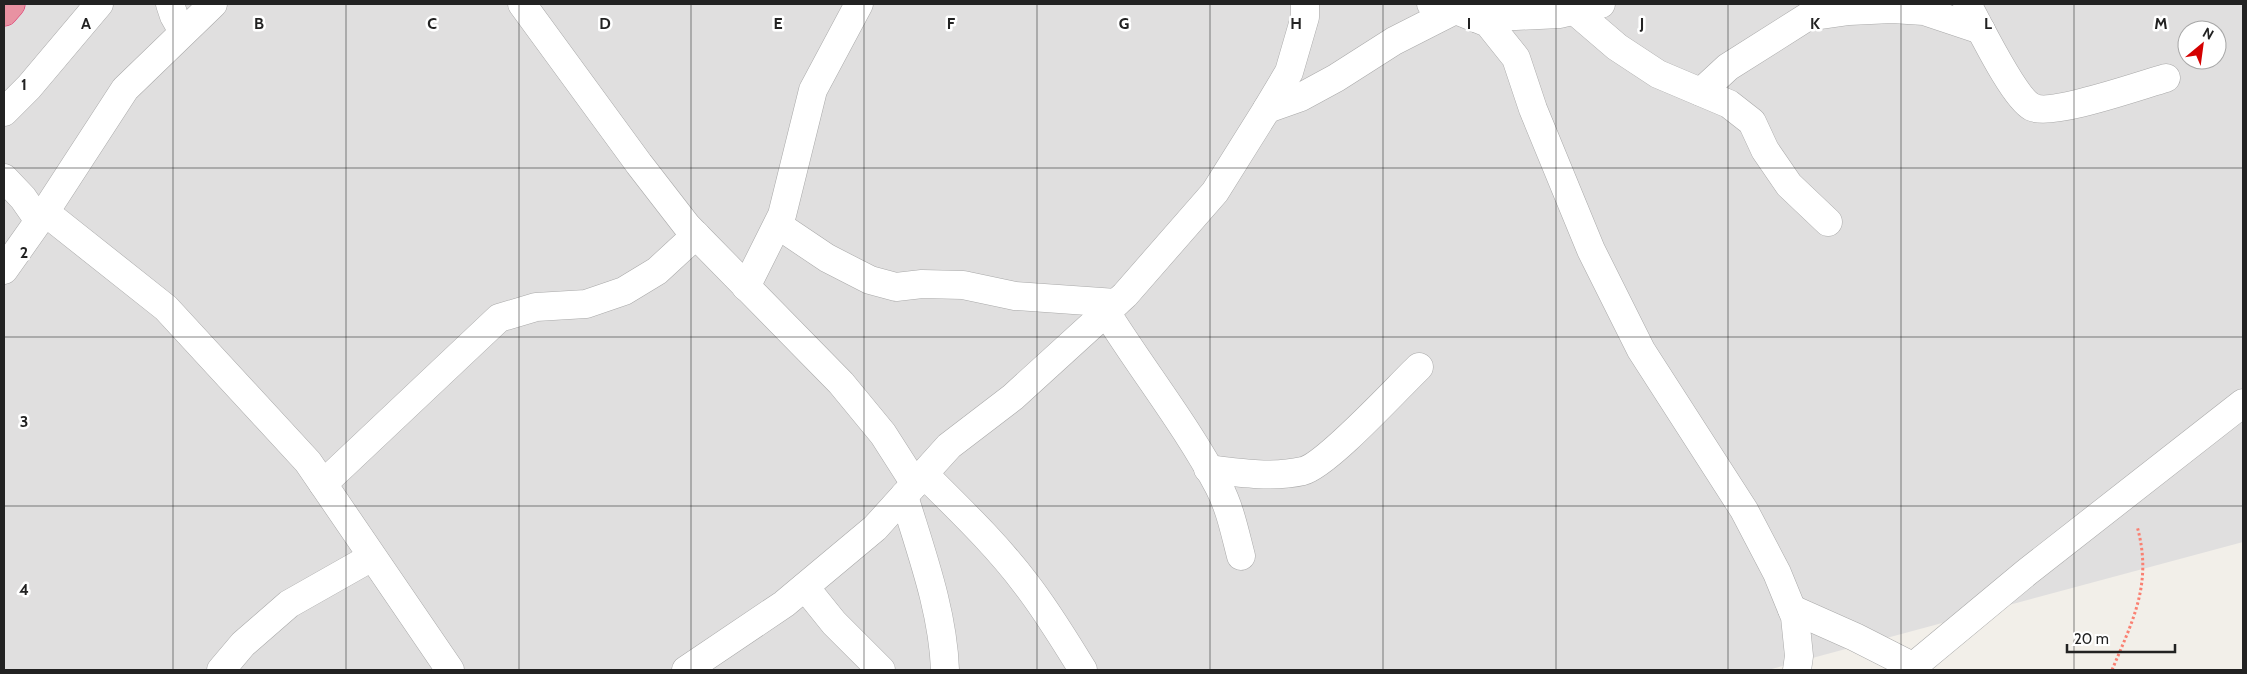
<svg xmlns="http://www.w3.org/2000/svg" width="2247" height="674" font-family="Cabin,sans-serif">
<rect width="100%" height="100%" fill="#f2efe9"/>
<path fill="#e0dfdf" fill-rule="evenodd" d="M4,4h2239v538l-475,128h-1764zM2187,30h30v30h-30z"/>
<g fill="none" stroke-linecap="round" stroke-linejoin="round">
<defs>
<g id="street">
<path d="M170,4l4,12 9,16"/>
<path d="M522,4l117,160 48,62 154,157 42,51 32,50"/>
<path d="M1431,4l20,4 37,15 28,35 17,51 58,141 50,100 103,160 33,63 18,44 4,39 -2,14"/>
<path d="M1967,4c12,21 46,93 65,103 19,10 109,-22 134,-29"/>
<path d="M1575,11l42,36 41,27 71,30 23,18 13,28 24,35 39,37"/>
<path d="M1475,18l85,-4 41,-10"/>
<path d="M1701,92l27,-25 79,-50 42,-6 43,-2 32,2 57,19"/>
<path d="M1267,109l34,-12 35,-19 58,-37 61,-31"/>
<path d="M4,112l25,-25 70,-83"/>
<path d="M4,178l19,20 16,23"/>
<path d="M45,212l121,96 142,154 142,208"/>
<path d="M778,225l49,33 43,22 26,7 26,-3 41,1 52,11 101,7"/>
<path d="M4,270l41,-58 80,-123 88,-85"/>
<path d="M746,287l36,-72 31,-125 46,-86"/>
<path d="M1106,312c37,59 81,114 113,175 11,21 16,46 22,69"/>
<path d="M1208,469c31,4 64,9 95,2 24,-6 94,-83 116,-104"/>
<path d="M924,474c35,35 72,70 102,110 21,27 39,57 57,86"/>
<path d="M323,484l176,-166 37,-11 50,-3 38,-13 33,-20 39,-36"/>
<path d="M904,496c17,56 39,115 41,174"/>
<path d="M805,587l29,36 47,47"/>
<path d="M1792,609l63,28 59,30"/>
<path d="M221,670l22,-26 46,-40 83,-47"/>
<path d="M686,670l98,-66 91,-76 74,-82 64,-49 112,-102 90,-103 52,-83 22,-37 16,-55v-13"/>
<path d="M1909,670l118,-98 216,-169"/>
</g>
<path id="highway" d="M4,12l7,-8"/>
</defs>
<use href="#street" stroke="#a9a9a9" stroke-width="29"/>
<use href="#highway" stroke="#dc2a67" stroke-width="29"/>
<path stroke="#fa8072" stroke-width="3" stroke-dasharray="2.5 2.5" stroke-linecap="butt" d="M2112,670c21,-50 41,-87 25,-144"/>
<use href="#street" stroke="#fff" stroke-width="28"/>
<use href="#highway" stroke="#e892a2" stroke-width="28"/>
</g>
<path fill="none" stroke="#222" stroke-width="1" stroke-opacity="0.55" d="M173,4v666M346,4v666M519,4v666M691,4v666M864,4v666M1037,4v666M1210,4v666M1383,4v666M1556,4v666M1728,4v666M1901,4v666M2074,4v666M4,168h2239M4,337h2239M4,506h2239"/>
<g font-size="16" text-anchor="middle" font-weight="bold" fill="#222" stroke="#fff" stroke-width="5" stroke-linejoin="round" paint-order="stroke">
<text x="86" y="29">A</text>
<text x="259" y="29">B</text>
<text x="432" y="29">C</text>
<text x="605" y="29">D</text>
<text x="778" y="29">E</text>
<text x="951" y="29">F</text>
<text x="1124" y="29">G</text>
<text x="1296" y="29">H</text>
<text x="1469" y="29">I</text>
<text x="1642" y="29">J</text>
<text x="1815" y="29">K</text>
<text x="1988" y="29">L</text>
<text x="2161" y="29">M</text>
<text x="24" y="90">1</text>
<text x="24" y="258">2</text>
<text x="24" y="427">3</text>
<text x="24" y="595">4</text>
</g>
<rect width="2247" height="674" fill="none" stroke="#222222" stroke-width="10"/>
<g transform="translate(2202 45) rotate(29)"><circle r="24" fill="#ffffff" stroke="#a7a7a7"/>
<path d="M0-4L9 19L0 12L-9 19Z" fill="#d40000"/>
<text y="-8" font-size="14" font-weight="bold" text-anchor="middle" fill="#222222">N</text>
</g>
<path d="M2067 644v8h108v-8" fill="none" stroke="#222222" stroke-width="2.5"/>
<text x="2074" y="644" font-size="15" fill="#222222" stroke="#ffffff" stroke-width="4" paint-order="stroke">20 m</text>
</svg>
